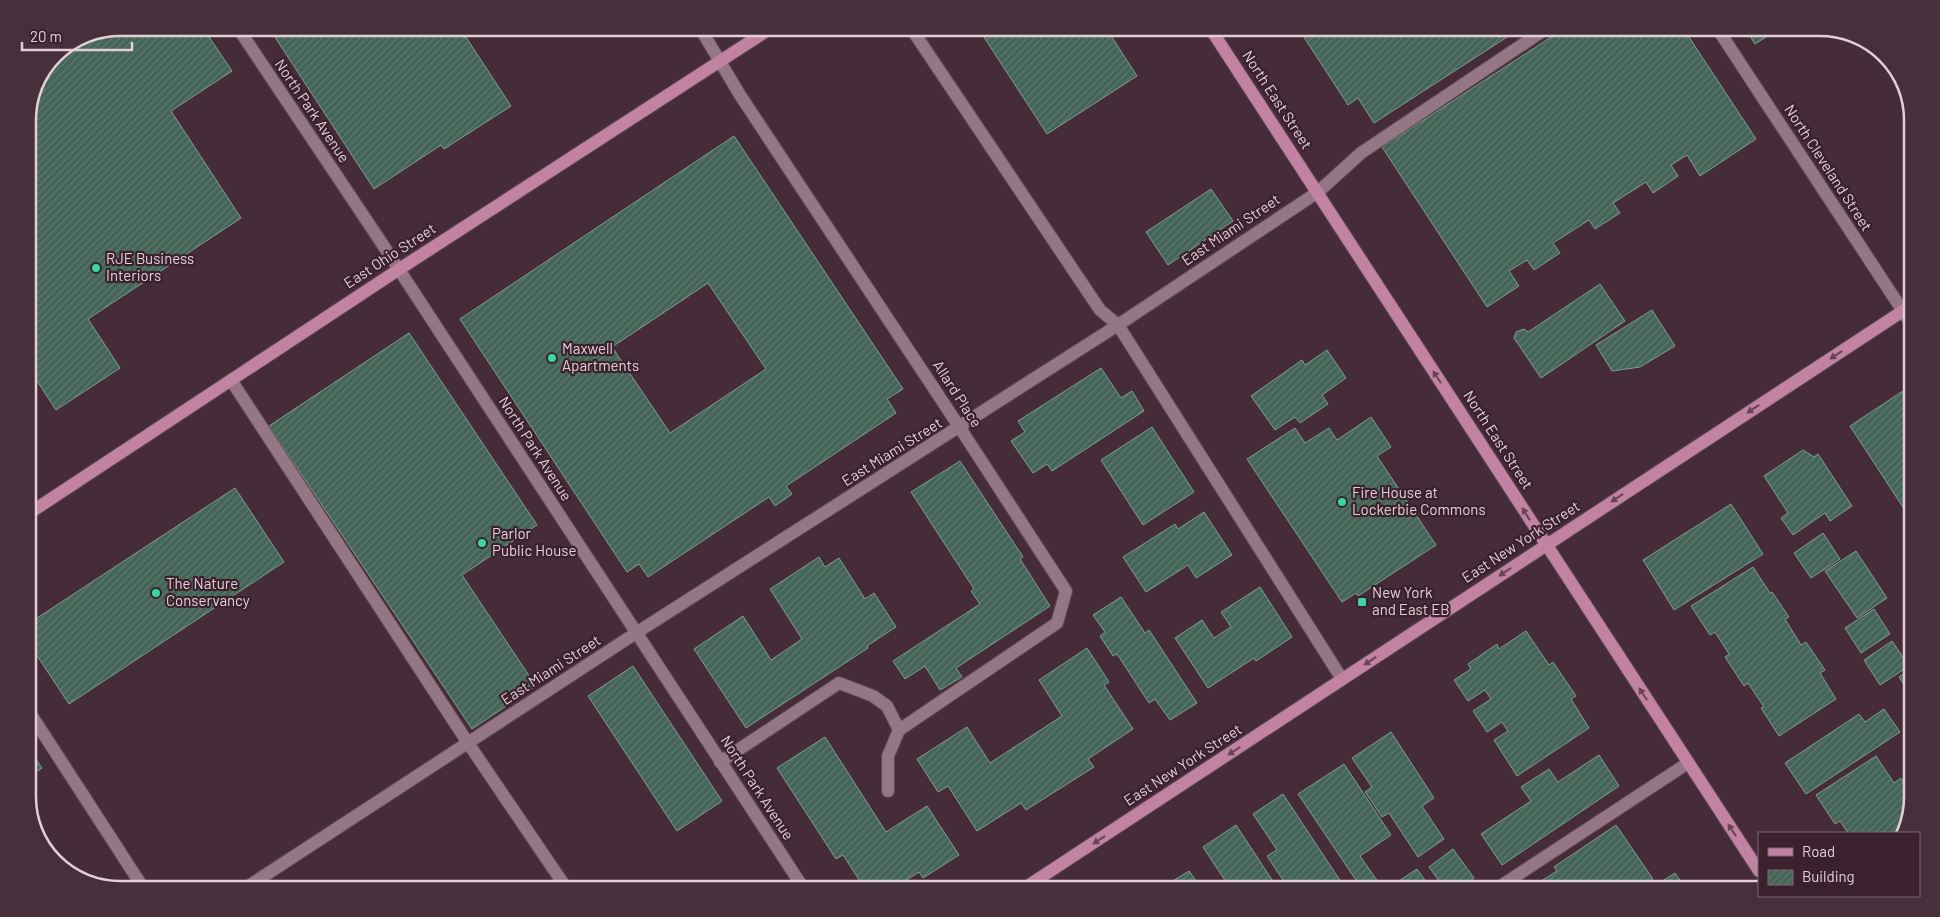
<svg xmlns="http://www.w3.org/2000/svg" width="1940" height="917" font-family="Barlow,sans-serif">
<defs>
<pattern id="building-hatch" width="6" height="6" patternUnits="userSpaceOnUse" patternTransform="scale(1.25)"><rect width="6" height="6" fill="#436457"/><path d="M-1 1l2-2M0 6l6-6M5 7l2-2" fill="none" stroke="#5e796e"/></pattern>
</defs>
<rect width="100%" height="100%" fill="#462b39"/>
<g fill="url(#building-hatch)" stroke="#7c9f90" fill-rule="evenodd">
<path d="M121,28h82l29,43 -61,40 70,107 -153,101 32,49 -64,42 -28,-43v-252l27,-60 30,-21z"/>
<path d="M269,28h191l51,78 -67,43 -3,-4 -67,44z"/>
<path d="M978,28h128l31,48 -90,58z"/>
<path d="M1298,28h223l-147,95 -16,-25 -10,7z"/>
<path d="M1565,28h118l73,111 -56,37 -13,-21 -16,10 7,11 -25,17 -7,-11 -33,21 7,10 -25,16 -6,-9 -36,23 7,10 -26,17 -7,-10 -18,11 10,15 -32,21 -105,-160z"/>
<path d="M1745,28h35l-25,16z"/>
<path d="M734,136l169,253 -16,10 9,14 -110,73 6,8 -17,12 -6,-9 -121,80 -9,-13 -12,8 -167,-253zM708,283l58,86 -96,64 -58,-86z"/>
<path d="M1211,189l22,32 -65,44 -22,-33z"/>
<path d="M1600,284l25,37 -84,57 -27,-40 2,-6 8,-3 4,3z"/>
<path d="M1652,310l23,36 -35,21 -28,4 -16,-26z"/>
<path d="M409,333l128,192 -75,50 74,111 -64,43 -203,-303z"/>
<path d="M1327,350l19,28 -24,17 6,9 -28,19 -5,-6 -20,13 -24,-34 51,-36 3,5z"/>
<path d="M1101,368l20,30 11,-7 12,20 -92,60 -5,-7 -14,9 -22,-32 14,-9 -7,-11z"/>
<path d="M1912,385v136l-62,-95z"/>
<path d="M1371,417l20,30 -14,9 59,89 -78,51 -2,-3 -14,9 -95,-143 48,-31 10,15 24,-15 8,12z"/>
<path d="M1152,427l42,65 -51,33 -42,-65z"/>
<path d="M1803,450l11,7 4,-3 34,52 -22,15 -5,-8 -32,22 -12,-17 7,-5 -24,-37z"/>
<path d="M960,461l63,96 -3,2 30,47 -94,62 6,9 -22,13 -15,-24 -20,13 -12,-18 87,-57 -9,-13 3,-2 -63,-97z"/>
<path d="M235,488l49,74 -215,142 -41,-62v-18z"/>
<path d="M1731,504l32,50 -89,56 -31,-50z"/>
<path d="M1204,512l28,43 -36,23 -8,-13 -42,27 -23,-35 52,-33 3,5z"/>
<path d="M1823,533l17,26 -29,19 -17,-25z"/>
<path d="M1856,551l31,47 -30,20 -32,-47z"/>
<path d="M819,557l6,10 14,-9 26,41 9,-6 22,34 -29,19 1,2 -122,80 -52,-79 49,-33 28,44 31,-21 -32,-50z"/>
<path d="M1753,567l17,26 2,-1 17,25 -4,2 16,26 5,-3 19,28 -5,3 16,26 -57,37 -18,-28 3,-1 -16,-24 -4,3 -19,-29 4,-3 -14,-22 -5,3 -19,-29z"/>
<path d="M1260,587l32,50 -36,24 -2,-3 -46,30 -33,-50 27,-18 12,18 17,-11 -10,-15z"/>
<path d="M1121,597l24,36 4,-3 48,73 -27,17 -15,-21 -6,4 -32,-49 -4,2 -13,-20 5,-4 -12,-17z"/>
<path d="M1874,609l16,25 -29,19 -16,-25z"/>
<path d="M1526,631l23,34 4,-3 23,34 -5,3 18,29 -72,48 -23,-36 14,-9 -6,-9 -15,10 -14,-21 18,-12 -6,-9 -17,11 -14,-21 17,-11 -3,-5 29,-20 2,5z"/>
<path d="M1892,641l17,25 -29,19 -16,-25z"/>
<path d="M1087,648l22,34 -5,3 29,44 -45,30 6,8 -68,43 -5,-7 -44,28 -29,-45 -10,6 -21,-33 50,-32 23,36 72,-47 -23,-36z"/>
<path d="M633,666l89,135 -45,30 -89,-135z"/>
<path d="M1912,668v29l-13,-20z"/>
<path d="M1884,709l16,23 -94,62 -21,-31 74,-49 6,8z"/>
<path d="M1391,732l43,66 -12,8 22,33 -26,18 -29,-44 -7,4 -17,-25 7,-5 -20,-29z"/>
<path d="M825,737l61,95 41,-26 32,49 -36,23 -4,-6 -27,17h-27l-22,-34 -7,4 -59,-91z"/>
<path d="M28,747l14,21 -14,9z"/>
<path d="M1599,755l20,31 -117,79 -21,-31 50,-33 -10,-14 28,-18 9,13z"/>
<path d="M1876,756l18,27 7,-5 11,19 -7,35 -57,1 -8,-12 -5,3 -19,-29z"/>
<path d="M1344,764l47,71 -31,21 23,33h-21l-64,-95z"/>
<path d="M1283,794l62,94 -3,1h-47l-7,-9 -3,3 -18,-27 10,-6 -24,-36z"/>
<path d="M1236,825l42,64 -61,-1 9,-6 -23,-35z"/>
<path d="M1616,825l37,54 -16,10h-94l-5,-6 19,-12 -3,-4z"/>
<path d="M1453,849l21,29 -15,11h-14l-16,-22z"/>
<path d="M1417,869l14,20h-44z"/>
<path d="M1189,871l13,18h-42z"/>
<path d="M1675,873l11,16h-36z"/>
<path d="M764,880l6,9h-21z"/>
</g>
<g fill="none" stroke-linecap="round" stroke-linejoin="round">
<defs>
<g id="minor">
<path d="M238,28l141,211 425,650"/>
<path d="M700,28l40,67 220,333 106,163 -9,32 -158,107 -12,-24 -14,-10 -34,-13 -119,79"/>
<path d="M911,28l189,282 18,15 224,354"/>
<path d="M1717,28l195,297"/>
<path d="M231,380l237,363 99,146"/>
<path d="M28,710l116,179"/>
<path d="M888,791v-35l11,-26"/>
<path d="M244,889l392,-256 482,-308 200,-133 43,-39 186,-125"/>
<path d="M1496,889l192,-126"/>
</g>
<g id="major">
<path d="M1210,28l549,843"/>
<path d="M28,514l370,-244 373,-242"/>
<path d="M1023,889l889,-584"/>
</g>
</defs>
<use href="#minor" stroke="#5e4854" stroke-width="14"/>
<use href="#major" stroke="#5e4854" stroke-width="14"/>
<use href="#minor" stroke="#957685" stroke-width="12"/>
<use href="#major" stroke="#c283a3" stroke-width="12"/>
</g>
<defs><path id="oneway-solid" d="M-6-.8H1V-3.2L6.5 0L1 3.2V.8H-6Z" transform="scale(1.25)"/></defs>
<g fill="#6a4357">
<use href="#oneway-solid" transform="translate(1836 355) rotate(147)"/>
<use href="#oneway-solid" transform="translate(1437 377) rotate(-123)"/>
<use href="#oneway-solid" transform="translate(1753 409) rotate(147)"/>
<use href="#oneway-solid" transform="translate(1617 498) rotate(147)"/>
<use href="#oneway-solid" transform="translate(1526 514) rotate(-122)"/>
<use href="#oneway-solid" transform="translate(1505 572) rotate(147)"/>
<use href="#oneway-solid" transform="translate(1370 661) rotate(146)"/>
<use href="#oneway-solid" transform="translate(1643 694) rotate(-123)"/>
<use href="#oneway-solid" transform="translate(1234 751) rotate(147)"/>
<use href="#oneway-solid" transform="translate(1732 830) rotate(-123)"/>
<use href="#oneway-solid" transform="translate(1099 840) rotate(147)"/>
</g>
<g fill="#3cd4a4" stroke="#3b212e" stroke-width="2">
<circle cx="96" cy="268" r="5"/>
<circle cx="552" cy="358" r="5"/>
<circle cx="1342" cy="502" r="5"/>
<circle cx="482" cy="543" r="5"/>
<circle cx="156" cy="593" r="5"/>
<rect x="1357" y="597" width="10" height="10" rx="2.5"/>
</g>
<g text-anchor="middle" stroke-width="4.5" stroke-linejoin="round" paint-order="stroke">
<g font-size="15" fill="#e2d0d8" stroke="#3b212e">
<text transform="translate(1277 100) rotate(57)" y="5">North East Street</text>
<text transform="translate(312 111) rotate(56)" y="5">North Park Avenue</text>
<text transform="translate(1828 168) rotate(57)" y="5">North Cleveland Street</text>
<text transform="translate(1231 230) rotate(-34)" y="5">East Miami Street</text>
<text transform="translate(390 256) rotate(-33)" y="5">East Ohio Street</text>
<text transform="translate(957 394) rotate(57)" y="5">Allard Place</text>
<text transform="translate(1498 440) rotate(57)" y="5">North East Street</text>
<text transform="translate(535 449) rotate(57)" y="5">North Park Avenue</text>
<text transform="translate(892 452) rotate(-32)" y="5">East Miami Street</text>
<text transform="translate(1521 542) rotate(-33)" y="5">East New York Street</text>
<text transform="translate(551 670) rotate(-33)" y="5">East Miami Street</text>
<text transform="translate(1183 765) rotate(-33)" y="5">East New York Street</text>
<text transform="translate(757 788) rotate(57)" y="5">North Park Avenue</text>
</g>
<g font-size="15" fill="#e2d0d8" stroke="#3b212e" text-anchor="start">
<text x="106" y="264">RJE Business<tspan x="106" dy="17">Interiors</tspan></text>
<text x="562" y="354">Maxwell<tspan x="562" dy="17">Apartments</tspan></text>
<text x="1352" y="498">Fire House at<tspan x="1352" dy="17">Lockerbie Commons</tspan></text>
<text x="492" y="539">Parlor<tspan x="492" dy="17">Public House</tspan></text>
<text x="166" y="589">The Nature<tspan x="166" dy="17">Conservancy</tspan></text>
<text x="1372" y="598">New York<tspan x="1372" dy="17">and East EB</tspan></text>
</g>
</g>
<path d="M0 0H1940V917H0ZM120 36H1820A84 84 0 0 1 1904 120V797A84 84 0 0 1 1820 881H120A84 84 0 0 1 36 797V120A84 84 0 0 1 120 36Z" fill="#482f3c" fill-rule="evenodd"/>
<path fill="none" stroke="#e2d0d8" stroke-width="2.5" d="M120 36H1820A84 84 0 0 1 1904 120V797A84 84 0 0 1 1820 881H120A84 84 0 0 1 36 797V120A84 84 0 0 1 120 36Z"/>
<rect x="1758" y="832" width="162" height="65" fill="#3b212e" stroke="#7e6772"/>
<rect x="1768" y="848" width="25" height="8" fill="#c283a3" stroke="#7e6772"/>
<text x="1802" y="857" font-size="15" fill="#e2d0d8">Road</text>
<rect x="1768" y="870" width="25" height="15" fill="url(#building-hatch)" stroke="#7e6772"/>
<text x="1802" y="882" font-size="15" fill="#e2d0d8">Building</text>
<path d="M22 42v8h110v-8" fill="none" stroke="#e2d0d8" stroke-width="2.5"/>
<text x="30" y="42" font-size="15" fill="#e2d0d8" stroke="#3b212e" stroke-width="4" paint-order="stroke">20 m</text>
</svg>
